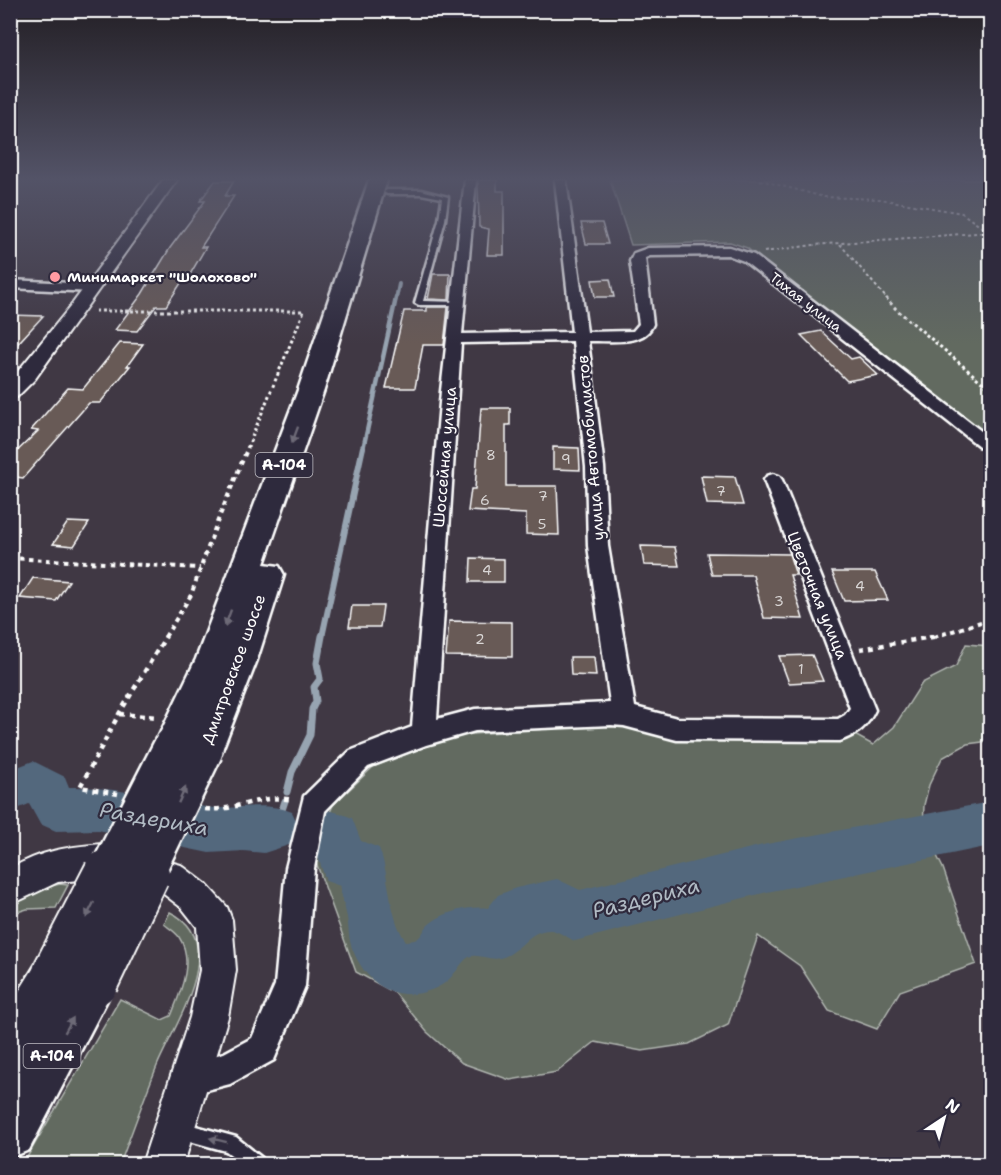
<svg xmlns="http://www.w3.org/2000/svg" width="1001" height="1175" font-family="'Shantell Sans',sans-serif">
<rect width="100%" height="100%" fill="#403844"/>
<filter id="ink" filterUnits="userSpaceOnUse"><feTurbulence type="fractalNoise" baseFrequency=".0167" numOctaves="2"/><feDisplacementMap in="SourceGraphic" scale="12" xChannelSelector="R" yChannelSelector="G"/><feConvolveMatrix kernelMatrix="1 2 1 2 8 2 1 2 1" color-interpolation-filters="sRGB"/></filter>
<g filter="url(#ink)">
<g fill="#626b60" stroke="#b0b5b0" stroke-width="1.5">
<path d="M610,180h380v262l-164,-129 -79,-65 -17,-6 -99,3z"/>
<path d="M966,644l24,2v95l-23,3 -25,14 -13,27 -5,20 -1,23 20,40 33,96 -76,27 -23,38 -48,-18 -29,-45 -42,-30 -30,89 -39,19 -47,7 -47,-9 -38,30 -47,8 -48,-17 -35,-31 -32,-39 -39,-21 -43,-118 20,-49 40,-38 83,-32 151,-10 95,11 151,-2 20,11 21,-18 28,-44 34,-17z"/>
<path d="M60,884l8,1 -12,23 -29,1 -16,5 -1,-12 19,-11z"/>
<path d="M170,912c62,30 4,113 -13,154 -13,32 -25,66 -37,98h-97l97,-165 42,21 9,-4c9,-23 24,-55 8,-79 -3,-5 -10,-9 -15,-13z"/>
</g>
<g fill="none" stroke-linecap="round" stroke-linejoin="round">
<path stroke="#97a4b1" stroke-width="4" d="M396,299l3,-15"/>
<path stroke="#97a4b1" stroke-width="4.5" d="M363,449l33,-151"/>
<path stroke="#97a4b1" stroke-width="6" d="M322,637l41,-190"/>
<g stroke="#97a4b1" stroke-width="7">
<path d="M287,792l5,-20 18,-37 2,-26 4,-8 -2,-14 6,-8 -3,-16 5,-27"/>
<path d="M276,828l9,-27"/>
</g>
<path fill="#52677d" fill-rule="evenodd" d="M33,761l32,16 4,10c47,-1 91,13 137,20 29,4 57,-7 86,5l5,10 3,-7c20,-8 33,-5 52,3l9,23 18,7c11,28 10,70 27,93 19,0 14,-11 26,-19 15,-11 38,-16 56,-14l10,-13 18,-7 41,-9 23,11 187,-46 223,-42v44l-223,46 -192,49c-7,-3 -18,-11 -25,-11 -23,0 -29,23 -50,28 -9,3 -23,-5 -31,-1 -8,4 -15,22 -29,29 -41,21 -75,0 -89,-41 -3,-10 -2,-21 -5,-32 -2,-9 -5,-17 -6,-27l-14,-5 -9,-27 -17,-7 -5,-10 -3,7 -28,9 -20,-2 -35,2 -111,-23 -42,1 -16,-7 -11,-20 -19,8v-42z"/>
</g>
<g fill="#675a56" stroke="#fff" stroke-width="1.5">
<path d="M478,180h19v11h7v64h-17l2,-26 -10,-2z"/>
<path d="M215,181h19l-9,15h9l-33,51h5l-21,36h-4l-15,23h-10l-19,25 -22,-1 27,-36 28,-46 35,-47h-5z"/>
<path d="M581,223h21l6,21h-22z"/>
<path d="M433,274h17l-1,26 -21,-1z"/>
<path d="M610,279l4,18h-19l-3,-17z"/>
<path d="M427,307h21l-4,38h-21l-8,43h-29l18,-77h23z"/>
<path d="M10,315l33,1 -33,36z"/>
<path d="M821,331l30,28 8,-2 19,18 -31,6 -46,-46z"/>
<path d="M120,343l23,1 -16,22h3l-30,37h-11l-66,75 -13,-2v-18l28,-27 -7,-1 37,-42 15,1z"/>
<path d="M481,408h29v17h-4v61h51l2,49 -33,-1v-20l-58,-3 3,-22h4z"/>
<path d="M553,447l26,1 1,22 -27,-1z"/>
<path d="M701,476l34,1 8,28 -36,-1z"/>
<path d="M68,522l21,1 -15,23 -21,-2z"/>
<path d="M641,546l34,1 4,19 -35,-1z"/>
<path d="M707,553l82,1 7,21h-6l13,44 -39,-1 -11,-43h-41z"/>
<path d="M471,558l33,1v23h-34z"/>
<path d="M832,572h43l13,28 -44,1z"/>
<path d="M33,578l36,3 -13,20 -36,-3z"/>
<path d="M352,606h31l-3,21h-31z"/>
<path d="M449,621l63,1v35l-66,-1z"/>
<path d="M812,655l11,26 -34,2 -10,-27z"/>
<path d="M570,657h24l2,19 -25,-1z"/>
</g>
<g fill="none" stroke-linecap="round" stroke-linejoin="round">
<defs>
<g id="service">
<path d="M421,190l27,7 -3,23 -22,81 34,1 2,1v2h-40l-4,-2 24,-83 3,-22 -21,-4h-34l-3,-2 3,-2z"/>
<path d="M181,1122l55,15 26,21 3,6h-22l-17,-13 -51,-14 -3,-6 3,-6z"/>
</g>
<g id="minor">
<path d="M465,180h11l-14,154 110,-2 -17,-152h11l21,152 46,-1 6,-7 -9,-63 4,-8 14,-5 81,-1 25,8 236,183v13l-6,-1 -240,-189 -16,-6 -78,1 -5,2 8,66c-9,23 -44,16 -65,17l16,126 4,79 27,161 42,11 161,1 7,-4 5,-7 -86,-228 3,-4 6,-2 6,2 3,4 93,230c-8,17 -17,24 -35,31l-163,-1 -53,-14 -13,-1 -136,6 -49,14 -58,22 -43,44 -11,57 -9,118 -31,74 -44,24 -39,10 -12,-4 -4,-12 4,-12 45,-13 28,-15 23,-53 11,-117 18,-72 46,-45 62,-24 29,-336zM573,341l13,126 2,79 22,157 -135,6 -38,10 24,-376z"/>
<path d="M10,280l82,4 7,4 -7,4 -82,-4z"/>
</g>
<g id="tertiary">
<path d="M163,180h14l-142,199 -18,18 -7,2v-18l60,-74z"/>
<path d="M102,844l79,21 25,19 21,23 5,13 4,50 -8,47 -44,147h-42l48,-147 10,-47 -3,-43 -15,-19 -21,-16 -59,-14 -44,4 -48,23v-36c33,-19 56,-22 92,-25z"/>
</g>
<g id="trunk">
<path d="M369,180h18l-63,210 -60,174 15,2 5,9 -27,85 -40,103 -14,5 -14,-5 -2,-4 -13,5 -14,-5 -6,-13 42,-87 102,-269z"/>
<path d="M58,949l17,7 3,7 15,-6 17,7 7,17 -88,169 -19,8v-152l31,-50z"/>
</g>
</defs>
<use href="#service" stroke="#fff" stroke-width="5"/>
<use href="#minor" stroke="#fff" stroke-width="5"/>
<use href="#tertiary" stroke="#fff" stroke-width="4"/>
<use href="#trunk" stroke="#fff" stroke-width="5"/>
<g stroke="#fff" stroke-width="2" stroke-dasharray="3 3" stroke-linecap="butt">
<path d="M760,180l64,17 56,2 82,14 26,19"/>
<path d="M840,244l47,55"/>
<path d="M764,252l49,-7 177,-13"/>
</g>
<g stroke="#fff" stroke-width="3" stroke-dasharray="3 3" stroke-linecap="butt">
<path d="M886,298l10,11 94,80"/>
<path d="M95,311h209l-57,138"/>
</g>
<g stroke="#fff" stroke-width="4" stroke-dasharray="4.5 4.5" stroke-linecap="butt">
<path d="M10,558l190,10"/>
<path d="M165,637l26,-42 25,-70 32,-78"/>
<path d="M934,637l56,-18"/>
</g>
<g stroke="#fff" stroke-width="4.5" stroke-dasharray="5 5" stroke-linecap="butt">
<path d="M860,649l78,-13"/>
<path d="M119,714l38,3"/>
<path d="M118,794l-38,-7 39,-73 47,-78"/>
<path d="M205,809c31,3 57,-16 88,-9"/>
</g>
<use href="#service" fill="#2f2a3d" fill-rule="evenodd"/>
<use href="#minor" fill="#2f2a3d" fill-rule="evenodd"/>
<use href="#tertiary" fill="#2f2a3d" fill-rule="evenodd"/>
<use href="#trunk" fill="#2f2a3d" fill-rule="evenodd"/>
<defs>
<g id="trunk-bridge-far1">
<path d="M108,875l66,-129"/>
<path d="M143,875l60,-125"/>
</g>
<g id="trunk-bridge">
<path d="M58,973l51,-99"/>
<path d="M93,981l51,-107"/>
</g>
</defs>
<use href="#trunk-bridge-far1" stroke="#fff" stroke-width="44" stroke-linecap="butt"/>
<use href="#trunk-bridge" stroke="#fff" stroke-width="54" stroke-linecap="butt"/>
<use href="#trunk-bridge-far1" stroke="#2f2a3d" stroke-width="39"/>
<use href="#trunk-bridge" stroke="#2f2a3d" stroke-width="50"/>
</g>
<defs><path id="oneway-solid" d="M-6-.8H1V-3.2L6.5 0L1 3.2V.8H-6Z" transform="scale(1.5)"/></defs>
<g fill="#6d6a77">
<use href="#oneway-solid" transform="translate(295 435) rotate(110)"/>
<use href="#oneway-solid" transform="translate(228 618) rotate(110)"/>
<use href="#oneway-solid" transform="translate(182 795) rotate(-65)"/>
<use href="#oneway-solid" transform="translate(90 910) rotate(117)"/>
<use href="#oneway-solid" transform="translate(69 1025) rotate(-61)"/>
<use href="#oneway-solid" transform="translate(218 1140) rotate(-166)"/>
</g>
</g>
<linearGradient id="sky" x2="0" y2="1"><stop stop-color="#231f25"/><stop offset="0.52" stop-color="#535367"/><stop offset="1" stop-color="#535367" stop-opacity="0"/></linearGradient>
<rect width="1001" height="344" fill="url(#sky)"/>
<circle fill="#ff9aa2" stroke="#2f2a3d" stroke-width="2" cx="55" cy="277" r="6"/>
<g text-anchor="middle" stroke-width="4.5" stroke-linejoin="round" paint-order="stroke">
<g font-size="14" font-weight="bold" fill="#fff" stroke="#2f2a3d" text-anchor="start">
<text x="67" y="282">Минимаркет "Шолохово"</text>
</g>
<g font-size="14" fill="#fff" stroke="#2f2a3d">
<text transform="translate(806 302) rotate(38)" y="5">Тихая улица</text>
</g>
<g font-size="14" fill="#d9d6d5">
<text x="491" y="460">8</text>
<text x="566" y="464">9</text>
<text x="721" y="496">7</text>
<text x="543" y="501">7</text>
<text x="485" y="505">6</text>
<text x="542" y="529">5</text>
<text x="487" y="575">4</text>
<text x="860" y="591">4</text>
<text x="779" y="606">3</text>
<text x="480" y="644">2</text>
<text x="801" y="674">1</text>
</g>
<g fill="#2f2a3d" stroke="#c1bfc5" stroke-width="1.5">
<rect x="255.5" y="453" width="57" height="24" rx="4.5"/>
<rect x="23.5" y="1044" width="57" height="24" rx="4.5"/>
</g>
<g font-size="15" font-weight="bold" fill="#fff">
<text x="284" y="470">А-104</text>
<text x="52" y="1061">А-104</text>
</g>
<g font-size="16" fill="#fff" stroke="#2f2a3d">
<text transform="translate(590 448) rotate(-95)" y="6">улица Автомобилистов</text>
<text transform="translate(444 457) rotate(-85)" y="6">Шоссейная улица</text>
<text transform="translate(818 595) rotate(68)" y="6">Цветочная улица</text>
<text transform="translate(233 669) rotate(-70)" y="6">Дмитровское шоссе</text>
</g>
<g font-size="21" font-style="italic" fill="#b1bbc4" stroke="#2f2a3d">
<text transform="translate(154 819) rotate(10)" y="7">Раздериха</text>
<text transform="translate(646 898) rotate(-14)" y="7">Раздериха</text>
</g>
</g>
<rect width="1001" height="1175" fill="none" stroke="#2f2a3d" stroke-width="36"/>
<rect x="18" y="18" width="965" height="1139" fill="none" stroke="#fff" stroke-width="2" filter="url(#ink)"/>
<g transform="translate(944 1118) rotate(36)" stroke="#2f2a3d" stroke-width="4.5" paint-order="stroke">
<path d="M0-4.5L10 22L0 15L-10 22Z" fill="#ffffff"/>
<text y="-9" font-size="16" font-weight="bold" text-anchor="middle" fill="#ffffff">N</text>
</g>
</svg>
